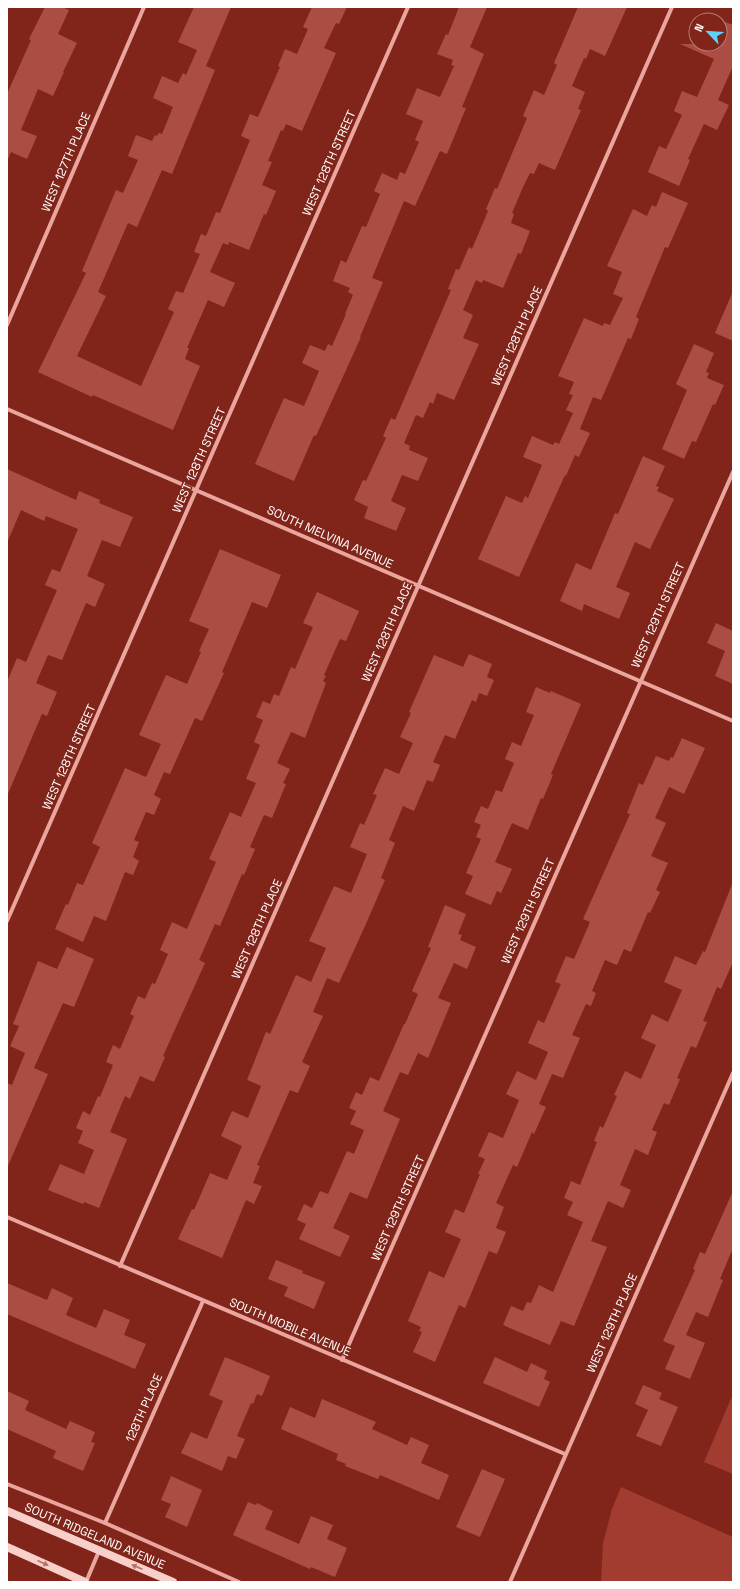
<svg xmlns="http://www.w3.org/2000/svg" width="740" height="1589" font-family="'Space Grotesk',sans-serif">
<rect width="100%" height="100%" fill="#81251a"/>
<g fill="#a23b30">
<path d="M733,1394v80l-29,-12z"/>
<path d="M621,1487l112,50v45h-132l2,-39 9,-34z"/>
</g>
<g fill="#ab4d43">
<path d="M45,7h17l7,3 -11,24 19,9 -14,29h1l-11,24 -15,-7 -17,41 16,6 -10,23 -16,-7 -4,9v-67l24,-54 -2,-1z"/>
<path d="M194,7h37l-25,59 9,4 -43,104 -10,-4 -25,57 -9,-4 -30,69 8,4 -29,60 64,30 33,-74 -6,-3 8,-18 7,2 17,-39 -6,-2 7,-18 5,2 10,-24 4,1 30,-73 -9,-4 9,-22 8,3 22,-50 -2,-1 7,-17 12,5 11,-25 -5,-2 9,-20h35l-8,17 -3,-1 -12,25 12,5 -34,78 -16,-7 -3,7 -2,-1 -13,31 4,1 -10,23 14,6 -10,24 -2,-1 -15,36 -20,-8 -1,3 -5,-2 -13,29 25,11 -11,24 -16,-7 -21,48h2l-4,11 15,7 -27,64 -80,-35 -1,2 -54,-25 48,-99 -4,-2 34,-81 7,3 15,-33 -10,-4 8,-21 16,6 3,-6 2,1 2,-3 3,1 11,-27 -20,-9 9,-22 16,7 5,-10 3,2 11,-25 -19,-8z"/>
<path d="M459,7h28l-17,40 14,7 -22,53 4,1 -19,46 -7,-3 -25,55 -11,-5 -32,77 11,4 -23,55h1l-45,99 -2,-1 -20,46 -39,-17 29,-66 20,8 15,-35 -17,-8 8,-18 15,6 3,-7 4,2 14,-32h-1l8,-19 -5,-3 2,-4 -17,-7 8,-21 5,3 16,-37 4,1 14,-33 -6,-3 8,-18 15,7 3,-8 5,2 14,-32 -4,-2 8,-19 -17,-7 11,-26 23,9 14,-31 -3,-1 2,-5 -16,-6 9,-20 2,1z"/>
<path d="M578,7h49l-22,49 -15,-7 -4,10 -2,-1 -12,28 13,6 -7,17 3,1 -26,60 -16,-7 -5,11 -4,-1 -7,14 -11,26 2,1 -3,9 19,8 -9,23 -3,-1 -15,35 -20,-8 -1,3 -6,-3 -13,30 10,5 -10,23 16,6 -25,56 -17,-7 -4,11 -3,-2 -7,16 -7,-3 -12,28 6,3 -1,4 19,8 -10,23 -16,-6 -11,26 15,7 -10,23 -32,-13 4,-11 -14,-7 9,-20 3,1 20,-43 -3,-2 8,-18 4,2 56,-130 -3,-1 8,-20 3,1 10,-23 3,2 16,-38 -2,-2 9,-21 2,1 30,-71 -4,-2 11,-26 10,5 13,-30 -3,-2z"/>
<path d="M720,20l13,5v41l-15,34 11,5 -12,25 -13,-6 -16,35 2,1 -11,26 -31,-14 11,-26 7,3 16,-34 -8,-4 8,-20 15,6 17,-38 -34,-15h40z"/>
<path d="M662,192l26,11 -20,45 -3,-1 -29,70 3,2 -8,20 -3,-1 -27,62 -8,-3 -13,32 10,4 -11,24 -4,-2 -9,21 -1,-1 -46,102 -41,-18 28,-63 16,7 3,-7 3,2 14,-33 -19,-8 9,-21 21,9 2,-3 4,2 14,-31 -7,-3 7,-15 -4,-1 5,-12 -16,-6 26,-58 19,8 1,-3 6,2 13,-27 -10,-4 9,-22 -15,-6 26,-57 14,7 5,-11 4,2z"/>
<path d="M733,291v50l-18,-8z"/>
<path d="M694,344l20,9 -8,19 3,1 -2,5 17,7 -9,20 -2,-1 -17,38 -4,-1 -8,18 -22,-10 25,-59 -11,-6z"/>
<path d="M643,456l22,10 -9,20 3,1 -2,4 17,8 -24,50 -15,-7 -19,45 14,6 -11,26 -35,-15 -2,7 -22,-10 16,-38 15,7 24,-57 3,1z"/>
<path d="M7,469l69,31 3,-9 21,9 -1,3 34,14 -13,30 -18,-7 -15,36 18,8 -10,23 -9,-4 -24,57 -14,-5 -12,28 21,9 -10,24 -5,-2 -35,82v-114l10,-24 9,4 31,-72 -12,-5 7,-16 8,3 18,-43 -32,-13 -2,5 -23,-11 -14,33z"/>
<path d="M220,549l61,26 -14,33 -15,-6 -30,70 2,1 -22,48 -7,-3 -25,56 -6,-2 -10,23 7,4 -7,16 -8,-3 -12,28 5,2 -6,15 6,4 -6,14 -8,-3 -19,49 -12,-5 -11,26 -28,-13 11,-25 2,1 9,-22 6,2 17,-38 -8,-4 33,-75 21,9 15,-33 -22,-9 27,-60 21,9 14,-32 -2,-1 10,-22 -20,-8z"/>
<path d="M317,592l42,19 -13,30 -6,-2 -16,36 2,1 -3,5 3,2 -21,55 -14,-6 -14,31 13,6 -7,14 3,1 -14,34 -8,-3 -14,32 5,2 -11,26 -2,-1 -22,52 -5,-2 -16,36 6,3 -42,93 2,1 -11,25 -14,-6 -10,23 -5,-3 -15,36 17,7 -28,69 -15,-6 -1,2 -35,-14 12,-26 24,10 10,-24 -16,-7 5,-12 -7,-3 7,-17 7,4 8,-19 2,1 13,-32 -7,-3 7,-17 7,4 14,-33 -4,-2 8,-18 7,3 7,-16 3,1 13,-30 -8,-4 12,-28 15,7 29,-67 -7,-3 21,-47 11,5 15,-34 -10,-4 14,-34 -6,-3 9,-22 -7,-3 7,-16 7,3 4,-10 5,2 12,-29 4,2 18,-42 -10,-4z"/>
<path d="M716,623l17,8v53l-18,-8 10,-25 -18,-8z"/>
<path d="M469,654l23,10 -5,13 7,3 -7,16 -8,-3 -3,9 -4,-2 -17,39 -10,-4 -12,27 7,3 -7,17 -6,-2 -13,31 -11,-5 -14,34 6,3 -14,35 4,2 -20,46 -26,57 -12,-5 -14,34 10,4 -21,46 8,4 -12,27 -8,-3 -33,75 3,1 -7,17 9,3 -8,18 -8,-4 -24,58 -44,-19 14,-30 2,1 16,-37 17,7 15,-34 -21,-10 11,-25 16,7 13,-32 -14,-6 19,-48 4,2 26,-59 15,7 15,-34 -17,-7 25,-55 17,7 16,-39 -17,-7 10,-24 4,2 13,-30 -4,-1 12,-26 14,6 14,-31 -13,-6 11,-24 -2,-1 25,-57 29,12z"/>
<path d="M536,687l14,6 1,-2 30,13 -30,70 2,1 -10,24 -2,-1 -13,32 -16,-7 -17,39 17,7 -11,24 -4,-2 -6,14 -26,-11 8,-18 -7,-3 15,-34 -5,-2 5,-12 -7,-3 7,-16 7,3 8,-19 6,2 12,-29 -9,-4 7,-17 9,4 13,-31 -8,-3z"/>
<path d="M682,738l23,10 -21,46 -15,-7 -14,31 11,5 -15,33 17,7 -12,27 4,2 -10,21 -2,-1 -17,40 -7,-3 -7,16 -12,-5 -13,31 4,2 -5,13 -5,-2 -14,31 8,3 -17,40 -11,-4 -13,30 7,3 -12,27 -2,-2 -15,35 -4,-2 -17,38 8,4 -8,21 10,4 -9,22 -8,-3 -24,57 -6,-3 -24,57 -22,-10 9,-20 -3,-1 2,-4 -13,-6 21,-50 15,7 17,-39 -16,-7 10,-23 9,4 16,-39h-2l7,-15 -7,-3 11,-24 14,6 16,-38 -13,-6 11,-23 19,9 12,-28 -20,-9 10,-23 6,3 17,-39 -6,-2 11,-26 8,3 16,-37 -7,-3 47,-105 -3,-1 12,-30 4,2 13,-29 13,5 2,-4 2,1z"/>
<path d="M733,882v80l-12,27 -4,-2 -14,34 4,1 -11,26 -5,-2 -14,32 3,1 -11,26 -5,-2 -12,27 5,2 -9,23 -13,-6 -15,36 11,5 -8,18 -15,-7 -17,40 16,6 -33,79 -13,-5 -11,24 -47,-20 8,-19 12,5 4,-9 4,1 8,-18 14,7 30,-70 -16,-7 6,-13 -9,-4 7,-17 9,4 17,-43 -3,-1 6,-15 3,2 14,-32 -3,-1 11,-24 16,8 15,-34 -15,-7 11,-24 16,8 14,-32 -18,-8 11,-26 21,9 7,-14 2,1z"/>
<path d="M445,905l21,9 -8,20 4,1 -2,5 16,7 -9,22 -13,-6 -16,35 13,5 -23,55 -10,-5 -10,22 -8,-3 -17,39 17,8 -33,80 -17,-7 -17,36 17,8 -10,21 -41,-18 7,-15 -9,-4 7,-16 8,4 8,-17 8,3 19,-43 7,3 10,-24 -14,-6 6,-13 -7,-3 7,-16 6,3 8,-18 9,4 25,-57h1l13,-30 -6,-3 19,-43 -3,-1z"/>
<path d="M67,947l27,12 -20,48 -11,-4 -29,65 14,6 -41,94v-85l5,2 13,-32 -15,-7 9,-20 -6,-2 25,-63 19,8z"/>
<path d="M733,1191v57l-13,31 3,1 -15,37 -12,-5 -10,23 19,8 -15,36 -25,-10 10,-23 -12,-5 32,-71 -2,-1 7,-17 5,2z"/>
<path d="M276,1260l27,11 -1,2 23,9 -11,27 -30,-13 4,-9 -20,-8z"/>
<path d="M7,1283l40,17 5,-12 21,10 -7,17 30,13 8,-19 26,11 -6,15 22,9 -11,25 -128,-55z"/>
<path d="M225,1357l45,19 -8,20 -5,-2 -4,10 -2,-1 -14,33 8,3 -9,20 -8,-3 -6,15 -41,-18 10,-21 16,7 16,-38 -14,-6z"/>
<path d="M495,1357l32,15 4,-9 16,8 -3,8 6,3 -11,25 -56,-24z"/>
<path d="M643,1385l19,8 -3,6 19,8 -17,39 -25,-10 12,-26 -13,-6z"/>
<path d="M7,1391l22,10 -4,9 41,19 4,-8 25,11 -4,10 4,1 -12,28 -30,-13 3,-7 -49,-22z"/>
<path d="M322,1399l54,23 -4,7 35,16 4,-8 18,8 -8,18 28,12 -10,25 -59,-25 -2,4 -33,-13 1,-2 -10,-4 2,-6 -57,-25 9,-22 25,11z"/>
<path d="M482,1469l23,10 -25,58 -24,-10z"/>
<path d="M171,1476l31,14 -15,37 -22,-10 6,-13 -10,-4z"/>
<path d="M248,1502l8,3 1,-2 16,8 -8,18 34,15 12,-28 22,9 -6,14 20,9 -12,29 -24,-10 -1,2 -77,-34z"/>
</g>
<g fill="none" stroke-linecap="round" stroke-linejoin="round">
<g stroke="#eaa59e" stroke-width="4">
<path d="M7,325l137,-318"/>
<path d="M7,409l726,312"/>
<path d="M7,921l401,-914"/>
<path d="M7,1217l558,237"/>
<path d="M120,1266l552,-1259"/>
<path d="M342,1360l391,-888"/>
<path d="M7,1484l98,39 134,59"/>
<path d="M105,1523l98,-222"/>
<path d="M86,1582l13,-31"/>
<path d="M510,1582l223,-509"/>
</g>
<g stroke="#f8cfc9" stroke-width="8">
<path d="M7,1511l166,71"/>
<path d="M7,1547l78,35"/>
</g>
</g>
<defs><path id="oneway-solid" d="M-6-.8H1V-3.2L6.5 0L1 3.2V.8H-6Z"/></defs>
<g fill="#b77169">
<use href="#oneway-solid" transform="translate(43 1563) rotate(24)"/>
<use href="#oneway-solid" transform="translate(137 1567) rotate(-157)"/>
</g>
<g text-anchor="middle" stroke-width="3" stroke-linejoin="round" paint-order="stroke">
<g font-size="12" fill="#fff" stroke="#81251a">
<text transform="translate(66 162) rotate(-67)" y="4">WEST 127TH PLACE</text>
<text transform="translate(329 163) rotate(-66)" y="4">WEST 128TH STREET</text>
<text transform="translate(517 336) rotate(-66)" y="4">WEST 128TH PLACE</text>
<text transform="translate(199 460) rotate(-66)" y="4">WEST 128TH STREET</text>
<text transform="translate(330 537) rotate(24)" y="4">SOUTH MELVINA AVENUE</text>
<text transform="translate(658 615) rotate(-66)" y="4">WEST 129TH STREET</text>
<text transform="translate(387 632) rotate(-66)" y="4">WEST 128TH PLACE</text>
<text transform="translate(69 757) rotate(-66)" y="4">WEST 128TH STREET</text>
<text transform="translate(528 911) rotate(-66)" y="4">WEST 129TH STREET</text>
<text transform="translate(257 929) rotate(-66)" y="4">WEST 128TH PLACE</text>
<text transform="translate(398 1208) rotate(-66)" y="4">WEST 129TH STREET</text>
<text transform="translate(612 1323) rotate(-66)" y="4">WEST 129TH PLACE</text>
<text transform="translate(290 1327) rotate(23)" y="4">SOUTH MOBILE AVENUE</text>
<text transform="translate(144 1408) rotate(-66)" y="4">128TH PLACE</text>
<text transform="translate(95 1536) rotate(23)" y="4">SOUTH RIDGELAND AVENUE</text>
</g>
</g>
<rect width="740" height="1589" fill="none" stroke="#ffffff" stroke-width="16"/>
<g transform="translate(708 32) rotate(295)"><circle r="19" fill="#81251a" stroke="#b37c76"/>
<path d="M0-3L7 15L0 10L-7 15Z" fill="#5ad3fd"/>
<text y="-6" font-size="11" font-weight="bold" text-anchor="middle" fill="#ffffff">N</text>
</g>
</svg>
